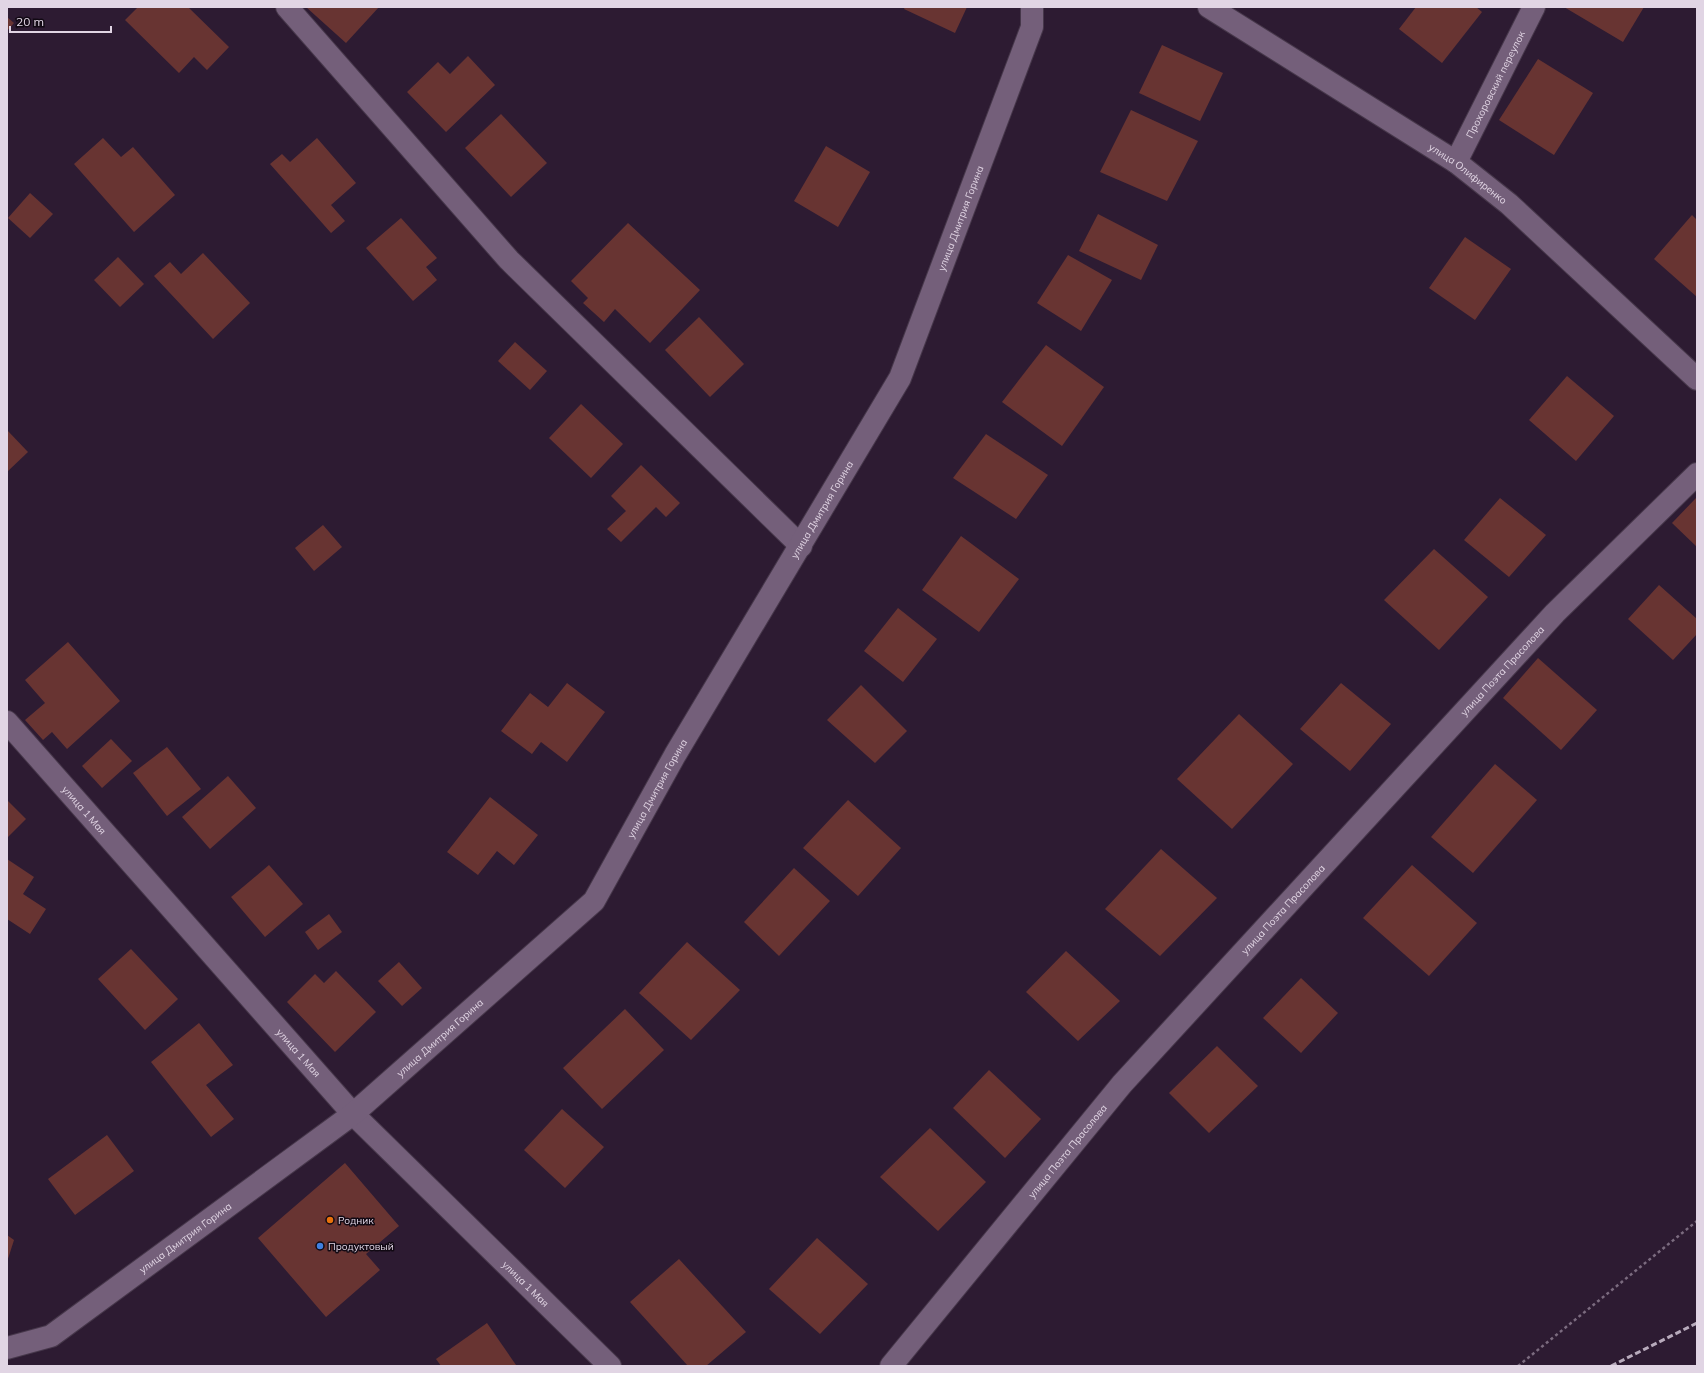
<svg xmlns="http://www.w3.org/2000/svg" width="1704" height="1373" font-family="Mulish,sans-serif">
<rect width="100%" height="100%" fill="#2d1b32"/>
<g fill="#683432">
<path d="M138,7h50l41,40 -22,23 -13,-13 -15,16 -54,-53z"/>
<path d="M306,7h73l-33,36z"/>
<path d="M905,7h62l-12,26 -51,-24z"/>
<path d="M1416,7h60l6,5 -40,51 -43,-34z"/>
<path d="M1564,7h80l-21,35z"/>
<path d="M7,17l7,6 -7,8z"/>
<path d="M1162,45l61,28 -23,48 -61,-28z"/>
<path d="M468,56l27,29 -49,47 -39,-40 31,-30 12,12z"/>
<path d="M1538,59l55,34 -39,62 -55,-35z"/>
<path d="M1131,110l67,31 -31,60 -67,-29z"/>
<path d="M501,114l46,49 -36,34 -46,-49z"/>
<path d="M103,138l18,19 12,-10 42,48 -41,37 -60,-68z"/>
<path d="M317,138l39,45 -25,22 14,16 -14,12 -61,-69 12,-10 8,8z"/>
<path d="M826,146l44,26 -32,55 -44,-26z"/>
<path d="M30,193l23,21 -23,24 -22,-20z"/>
<path d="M1098,214l60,31 -17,35 -62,-29z"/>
<path d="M1692,215l5,5v77l-43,-38z"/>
<path d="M401,218l36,40 -11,9 11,13 -24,21 -47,-53z"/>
<path d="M628,223l72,67 -50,53 -35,-34 -11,13 -21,-19 5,-5 -17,-17z"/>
<path d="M1465,237l46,32 -36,51 -46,-32z"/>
<path d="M203,253l47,50 -37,36 -59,-63 16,-14 11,12z"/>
<path d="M1068,255l44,25 -31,51 -44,-28z"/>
<path d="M118,257l26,27 -24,23 -26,-27z"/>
<path d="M699,317l45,47 -34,33 -45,-47z"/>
<path d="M515,342l32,29 -17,19 -32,-29z"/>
<path d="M1046,345l58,42 -42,59 -60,-44z"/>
<path d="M1567,376l47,40 -38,45 -47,-41z"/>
<path d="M581,404l42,40 -32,34 -42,-40z"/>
<path d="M7,430l21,22 -21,20z"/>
<path d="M986,434l62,41 -32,44 -63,-41z"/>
<path d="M641,465l39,38 -14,14 -10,-10 -35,35 -14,-13 19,-18 -15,-15z"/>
<path d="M1697,497v50l-25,-24z"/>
<path d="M1500,498l46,37 -37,42 -45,-37z"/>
<path d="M323,525l19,22 -28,24 -19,-23z"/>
<path d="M961,536l58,43 -40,53 -57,-42z"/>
<path d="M1434,549l54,48 -49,53 -55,-50z"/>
<path d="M1659,585l38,34v15l-24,26 -45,-41z"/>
<path d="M898,608l39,31 -34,43 -39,-31z"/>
<path d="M68,642l52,59 -53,48 -15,-17 -9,8 -18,-20 20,-17 -20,-23z"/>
<path d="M1538,658l59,52 -36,40 -58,-52z"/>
<path d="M567,683l38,29 -38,50 -26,-20 -9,12 -31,-23 29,-38 18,14z"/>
<path d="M1341,683l50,41 -41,47 -50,-42z"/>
<path d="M861,685l46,46 -32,32 -48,-43z"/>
<path d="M1239,714l54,50 -61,65 -55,-50z"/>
<path d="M111,739l21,22 -30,27 -20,-22z"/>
<path d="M167,747l34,42 -34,27 -34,-43z"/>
<path d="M1495,764l42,36 -64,73 -42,-36z"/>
<path d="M228,776l28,32 -46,41 -28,-32z"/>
<path d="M490,797l48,38 -24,30 -17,-14 -19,24 -31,-23z"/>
<path d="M7,800l19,19 -19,19z"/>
<path d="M848,800l53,48 -43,48 -55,-48z"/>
<path d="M1161,849l56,49 -57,58 -55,-47z"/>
<path d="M7,859l27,18 -11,17 23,15 -16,25 -23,-15z"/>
<path d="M269,865l34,39 -38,33 -34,-40z"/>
<path d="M1412,865l65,58 -48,53 -66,-58z"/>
<path d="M794,868l36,33 -51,55 -35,-34z"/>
<path d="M329,914l13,18 -24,18 -13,-18z"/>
<path d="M687,942l53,48 -49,50 -52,-47z"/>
<path d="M131,949l47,50 -33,31 -47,-51z"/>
<path d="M1066,951l54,50 -42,40 -52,-49z"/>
<path d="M399,962l23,26 -20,18 -24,-25z"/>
<path d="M336,971l40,41 -41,40 -48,-50 28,-28 9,9z"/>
<path d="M1301,978l37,35 -37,40 -38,-35z"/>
<path d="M625,1009l39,41 -62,59 -39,-41z"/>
<path d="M199,1023l34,42 -27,20 28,34 -23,18 -60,-75z"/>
<path d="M1217,1046l41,40 -49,47 -40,-40z"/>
<path d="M989,1070l52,49 -36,39 -52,-50z"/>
<path d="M562,1109l42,38 -39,41 -41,-38z"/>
<path d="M930,1128l56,54 -48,49 -58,-54z"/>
<path d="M107,1135l27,36 -59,44 -27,-36z"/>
<path d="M345,1163l54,63 -33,28 14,16 -54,47 -68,-79z"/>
<path d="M7,1235l7,5 -7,22z"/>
<path d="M817,1238l51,46 -48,50 -51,-45z"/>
<path d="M679,1259l67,73 -40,34h-18l-58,-64z"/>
<path d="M487,1323l29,42 -75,1 -5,-7z"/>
</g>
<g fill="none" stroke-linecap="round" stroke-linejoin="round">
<defs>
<g id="minor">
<path d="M287,7l222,253 292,286"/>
<path id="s1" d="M1209,7l247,155 53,42 188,175"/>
<path id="s2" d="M1456,162l78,-155"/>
<path id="s3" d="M7,722l346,392 257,252"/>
<path id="s4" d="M7,1348l44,-12 302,-222 241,-213 81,-146 225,-377 132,-351v-20"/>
<path id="s5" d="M891,1366l231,-282 433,-471 142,-139"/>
</g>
</defs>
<use href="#minor" stroke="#46374a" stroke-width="24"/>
<path stroke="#7b6b7f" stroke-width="2.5" stroke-dasharray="3 3" stroke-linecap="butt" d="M1518,1366l179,-145"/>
<use href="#minor" stroke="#745f7a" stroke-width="22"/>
<path stroke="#b8abbc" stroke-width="3" stroke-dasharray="6 3" stroke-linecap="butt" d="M1611,1366l86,-43"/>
</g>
<circle fill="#e8710a" stroke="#110913" stroke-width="1.5" cx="330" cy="1220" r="4"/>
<circle fill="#3f7fe0" stroke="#110913" stroke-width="1.5" cx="320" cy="1246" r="4"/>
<g text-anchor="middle" stroke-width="3" stroke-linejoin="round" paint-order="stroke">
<g font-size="10" fill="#e1d5e4" stroke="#110913">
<text dy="4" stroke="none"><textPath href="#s2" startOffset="87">Прохоровский переулок</textPath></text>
<text dy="4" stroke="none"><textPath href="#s1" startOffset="308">улица Олифиренко</textPath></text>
<text dy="4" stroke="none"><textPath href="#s4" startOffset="1519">улица Дмитрия Горина</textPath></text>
<text dy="4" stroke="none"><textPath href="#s4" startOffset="1195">улица Дмитрия Горина</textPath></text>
<text dy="4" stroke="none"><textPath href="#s5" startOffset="926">улица Поэта Прасолова</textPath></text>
<text dy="4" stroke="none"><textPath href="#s4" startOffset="871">улица Дмитрия Горина</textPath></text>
<text dy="4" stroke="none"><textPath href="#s3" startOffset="117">улица 1 Мая</textPath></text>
<text dy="4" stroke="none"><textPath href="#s5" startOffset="602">улица Поэта Прасолова</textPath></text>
<text dy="4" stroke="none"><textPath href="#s4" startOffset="536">улица Дмитрия Горина</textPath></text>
<text dy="4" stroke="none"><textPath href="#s3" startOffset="441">улица 1 Мая</textPath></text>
<text dy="4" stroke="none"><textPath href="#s5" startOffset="278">улица Поэта Прасолова</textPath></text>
<text dy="4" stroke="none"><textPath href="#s4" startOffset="212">улица Дмитрия Горина</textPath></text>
<text dy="4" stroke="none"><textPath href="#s3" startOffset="765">улица 1 Мая</textPath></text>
</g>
<g font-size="10" fill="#e1d5e4" stroke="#110913" text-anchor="start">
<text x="338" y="1224">Родник</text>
<text x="328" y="1250">Продуктовый</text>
</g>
</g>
<rect width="1704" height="1373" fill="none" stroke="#e1d5e4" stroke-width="16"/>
<path d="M10 26v6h101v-6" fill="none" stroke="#e1d5e4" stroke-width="2"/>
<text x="16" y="26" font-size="12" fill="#e1d5e4" stroke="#110913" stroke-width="3" paint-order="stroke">20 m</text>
</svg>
